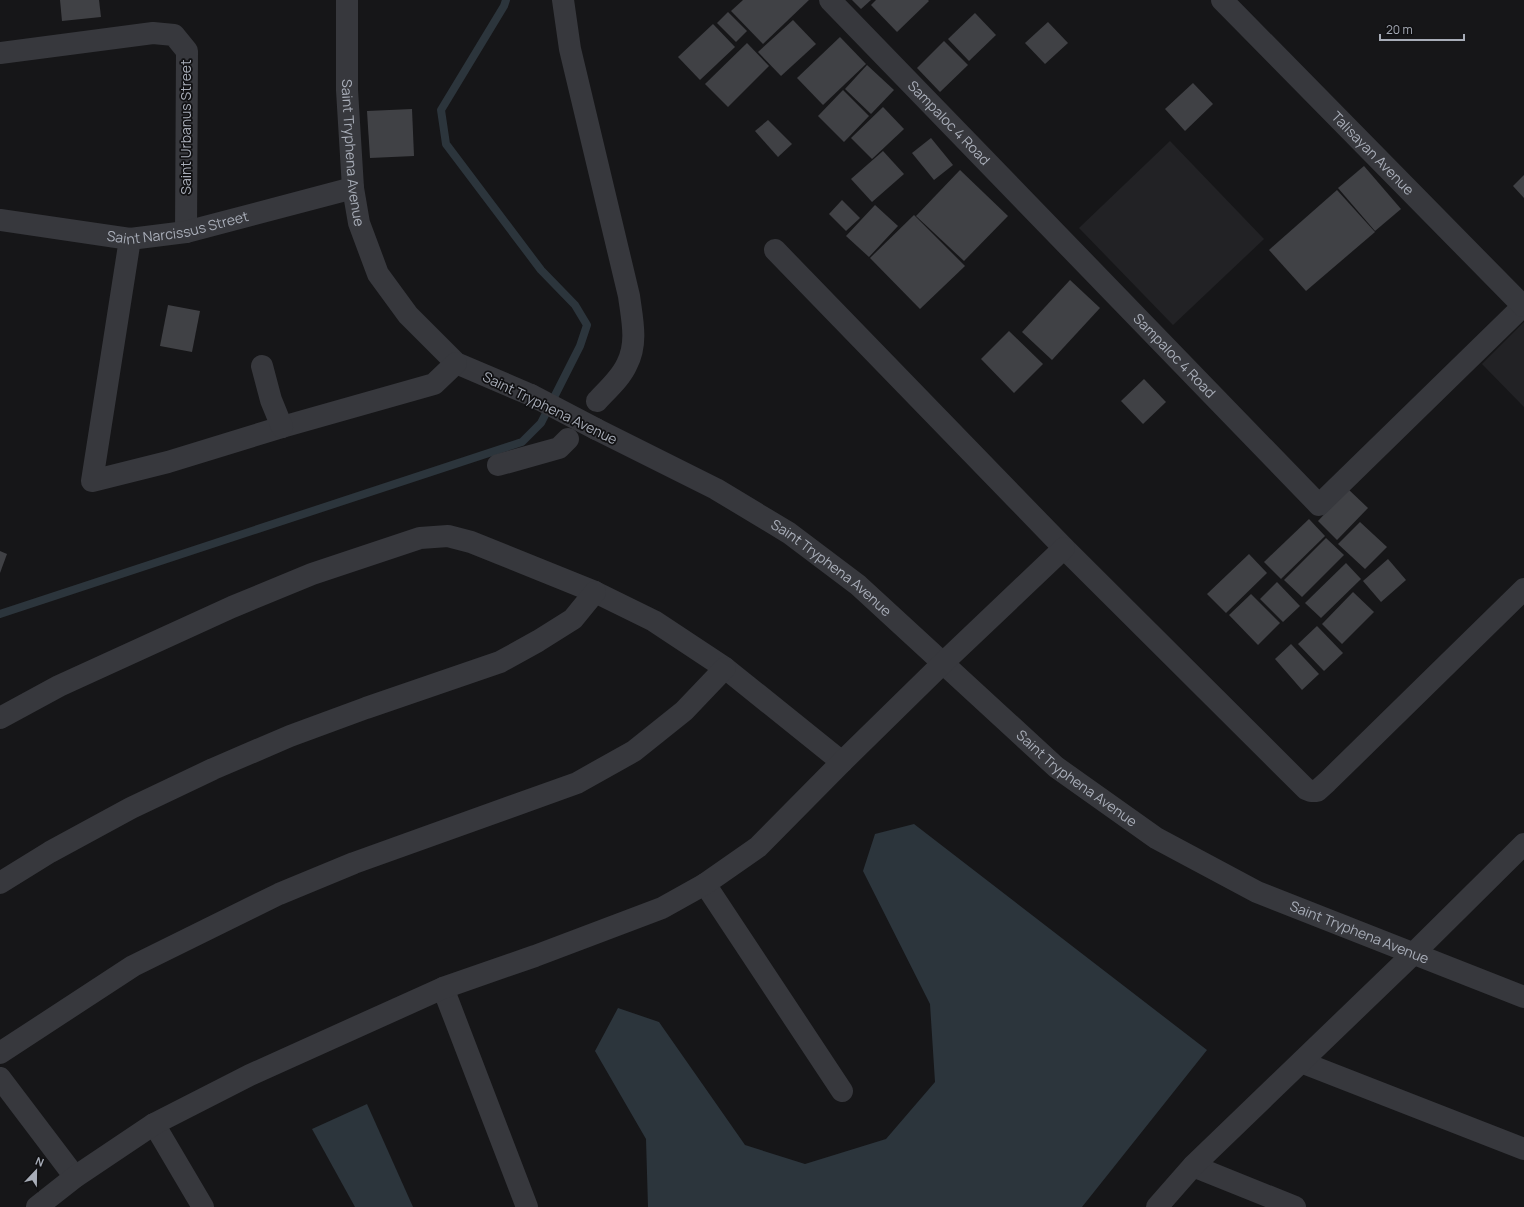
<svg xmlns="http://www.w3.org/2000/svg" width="1524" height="1207" font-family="Manrope,sans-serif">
<rect width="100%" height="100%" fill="#161618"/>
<g fill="#222225">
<path d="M1170,141l94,98 -91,86 -94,-97z"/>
<path d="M1524,322v85l-42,-43z"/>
</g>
<g fill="#2c353c">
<path d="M914,824l293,226 -125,157h-434l-2,-68 -51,-88 23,-43 41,14 86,123 60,19 81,-25 49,-57 -5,-78 -67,-133 12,-37z"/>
<path d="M367,1104l46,103h-58l-43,-78z"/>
</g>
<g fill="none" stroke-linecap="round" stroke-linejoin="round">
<path stroke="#2c353c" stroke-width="8" d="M0,614l522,-172 19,-19 39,-77 7,-21 -12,-20 -34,-35 -95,-126 -5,-34 63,-104 2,-6"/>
</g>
<g fill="#404145">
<path d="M60,0h39l2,17 -39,4z"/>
<path d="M743,0h66l-46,44 -32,-33z"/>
<path d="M852,0h19l-10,9z"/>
<path d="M876,0h52l1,1 -32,31 -26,-27z"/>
<path d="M728,12l19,19 -11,11 -19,-19z"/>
<path d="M975,13l21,22 -27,26 -21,-22z"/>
<path d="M793,20l23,24 -35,32 -23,-24z"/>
<path d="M1048,22l20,21 -23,21 -20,-21z"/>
<path d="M713,24l22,23 -35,33 -22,-23z"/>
<path d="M840,37l26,27 -43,41 -26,-27z"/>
<path d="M944,41l24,24 -28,27 -23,-24z"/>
<path d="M747,43l22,23 -41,41 -23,-23z"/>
<path d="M867,65l27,25 -23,24 -26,-25z"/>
<path d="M1193,83l20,21 -28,27 -20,-22z"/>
<path d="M843,90l26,26 -25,26 -26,-26z"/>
<path d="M883,107l21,22 -32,30 -21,-21z"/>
<path d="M412,109l2,47 -44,2 -3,-47z"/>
<path d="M768,120l24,24 -14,13 -23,-26z"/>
<path d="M931,138l22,27 -19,15 -22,-27z"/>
<path d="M883,151l21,23 -32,28 -21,-23z"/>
<path d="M1364,166l37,43 -26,22 -37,-43z"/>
<path d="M960,170l48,46 -44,45 -48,-45z"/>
<path d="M1524,175v23l-11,-12z"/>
<path d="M1337,190l38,42 -69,59 -37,-41z"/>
<path d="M842,200l18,18 -14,13 -17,-17z"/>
<path d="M875,205l23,21 -29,31 -23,-21z"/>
<path d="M914,215l51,51 -45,43 -50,-51z"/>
<path d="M1070,280l30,28 -48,52 -30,-28z"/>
<path d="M168,305l32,6 -8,41 -32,-6z"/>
<path d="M1009,331l34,33 -29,29 -33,-34z"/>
<path d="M1144,379l22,23 -23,22 -22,-23z"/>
<path d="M1348,489l20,19 -31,32 -19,-19z"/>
<path d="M1309,519l16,17 -44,43 -17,-17z"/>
<path d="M1360,522l27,25 -22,22 -27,-25z"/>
<path d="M1326,538l18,17 -42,42 -18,-17z"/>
<path d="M0,551l7,3 -7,19z"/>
<path d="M1249,554l18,19 -41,40 -19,-19z"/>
<path d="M1388,559l18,21 -25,22 -18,-21z"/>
<path d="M1346,563l15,16 -40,39 -16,-15z"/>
<path d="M1277,582l23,24 -17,16 -23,-23z"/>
<path d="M1353,592l21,20 -32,32 -20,-20z"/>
<path d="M1251,594l29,29 -22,22 -29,-30z"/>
<path d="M1317,626l26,27 -19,18 -26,-27z"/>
<path d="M1291,644l28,30 -17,16 -27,-31z"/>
</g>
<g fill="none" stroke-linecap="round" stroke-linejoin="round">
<g stroke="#37383d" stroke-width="22">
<path id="s1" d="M347,0v90l6,98 6,35 19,51 30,41 48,48 75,32"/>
<path d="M563,0l7,49 59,247c3,23 9,47 -2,68 -6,14 -20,26 -30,37"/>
<path id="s2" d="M830,0l489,505 205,-200"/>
<path id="s3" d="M1222,0l301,306"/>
<path d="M0,53l153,-20 21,2 13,16 -1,181"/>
<path id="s4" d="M0,220l130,19 56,-7 167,-44"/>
<path d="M130,239l-38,242 76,-19 114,-35 152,-43 22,-21"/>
<path d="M775,250l289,298 242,241 5,2h6l10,-9 197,-193"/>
<path d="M262,366l9,34 11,27"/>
<path id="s5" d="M596,429l120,60 73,44 69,52 198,182 100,71 101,54 267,105"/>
<path d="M498,465l61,-17 9,-9"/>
<path d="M0,718l59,-32 173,-79 80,-33 108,-36 28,-2 23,6 124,50 59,29 71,47 117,94"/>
<path d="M0,883l50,-31 81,-44 82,-39 77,-33 76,-28 134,-46 38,-21 35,-22 22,-27"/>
<path d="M705,884l137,207"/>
<path d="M443,988l84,219"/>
<path d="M0,1053l133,-87 146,-72 75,-31 223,-80 57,-32 50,-40 41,-43"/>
<path d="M1301,1062l223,87"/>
<path d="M0,1078l75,99"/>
<path d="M154,1124l49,83"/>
<path d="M1193,1166l102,41"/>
<path d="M37,1207l38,-30 79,-53 96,-49 193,-87 92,-32 127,-48 43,-24 53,-37 84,-85 101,-99 121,-115"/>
<path d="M1157,1207l36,-41 220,-212 111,-110"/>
</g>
<path stroke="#37383d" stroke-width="22" d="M531,395l65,34"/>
</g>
<g text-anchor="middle" stroke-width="3.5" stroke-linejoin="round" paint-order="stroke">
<g font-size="14" fill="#a8adb8" stroke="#111113">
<text dy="5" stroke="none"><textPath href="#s2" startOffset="171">Sampaloc 4 Road</textPath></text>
<text transform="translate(186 127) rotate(-90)" y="5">Saint Urbanus Street</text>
<text dy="5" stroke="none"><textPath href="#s1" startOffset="153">Saint Tryphena Avenue</textPath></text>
<text dy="5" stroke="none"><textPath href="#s3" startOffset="215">Talisayan Avenue</textPath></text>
<text dy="5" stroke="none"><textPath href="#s4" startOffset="180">Saint Narcissus Street</textPath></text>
<text dy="5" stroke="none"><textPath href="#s2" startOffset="495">Sampaloc 4 Road</textPath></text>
<text transform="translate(550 408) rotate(26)" y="5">Saint Tryphena Avenue</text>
<text dy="5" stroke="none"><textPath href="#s5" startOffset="274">Saint Tryphena Avenue</textPath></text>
<text dy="5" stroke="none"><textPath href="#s5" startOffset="598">Saint Tryphena Avenue</textPath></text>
<text dy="5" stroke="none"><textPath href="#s5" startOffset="922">Saint Tryphena Avenue</textPath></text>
</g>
</g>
<g transform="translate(36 1171) rotate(22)" stroke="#111113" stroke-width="3" paint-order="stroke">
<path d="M0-3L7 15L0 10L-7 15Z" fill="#a8adb8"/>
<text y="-6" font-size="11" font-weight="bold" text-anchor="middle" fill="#a8adb8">N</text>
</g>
<path d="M1380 34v6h84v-6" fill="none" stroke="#a8adb8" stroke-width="2"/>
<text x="1386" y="34" font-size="12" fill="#a8adb8" stroke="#111113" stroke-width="3" paint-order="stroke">20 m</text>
</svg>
